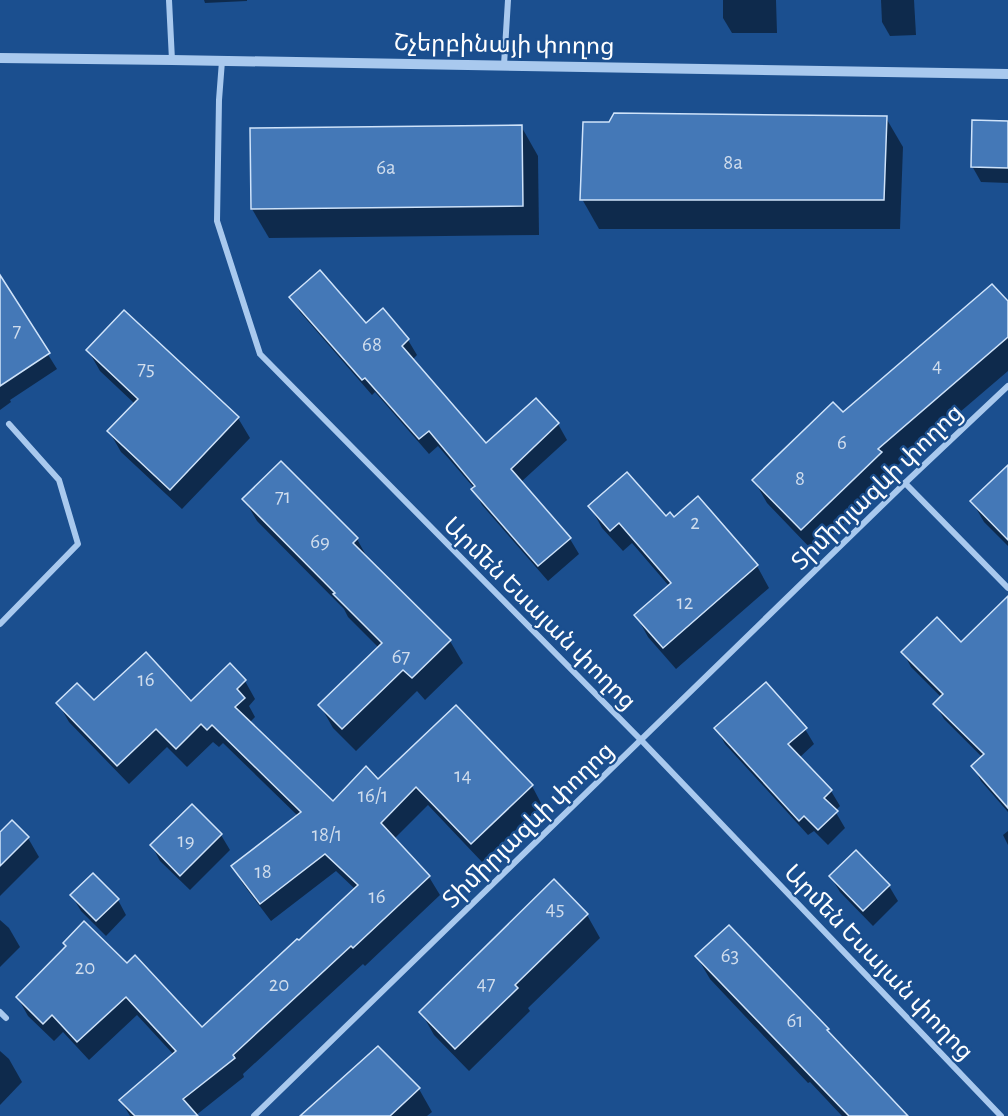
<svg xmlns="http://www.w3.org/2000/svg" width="1008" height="1116" font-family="'Alegreya Sans','Noto Sans Armenian',sans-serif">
<rect width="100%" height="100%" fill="#1b4f8f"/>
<g fill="#0007">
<path d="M204,0h43v1l-42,2z"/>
<path d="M723,0h53l1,33h-45l-9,-15z"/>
<path d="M881,0h33l2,35 -26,1 -8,-14z"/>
<path d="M886,118l17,29 -3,82h-301l-17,-30z"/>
<path d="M1008,123v60l-27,-1 -9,-16z"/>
<path d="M521,126l17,30 1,79 -270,3 -17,-29z"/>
<path d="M291,297l117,43 9,15 -5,5 73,85 51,-45 22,24 9,16 -46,42 49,57 9,15 -31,27 -66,-76 -9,-16 1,-1 -36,-42 -9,8 -54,-62 -3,3 -72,-83z"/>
<path d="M14,300l43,69 -47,31 1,2 -11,8v-101z"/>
<path d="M1008,304v67l-117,100 3,5 -80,76 -47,-49 -13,-23 89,-66z"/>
<path d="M88,350l150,68 12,20 -68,71 -61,-57 -12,-21 26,-27 -35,-33z"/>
<path d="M1008,467v79l-24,-24 -12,-21z"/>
<path d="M698,498l59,68 12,22 -93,81 -28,-32 -12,-22 33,-29 -37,-43 -9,8 -21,-23 -12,-22 84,13z"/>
<path d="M244,499l113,40 11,20 82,82 13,22 -38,37 -8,-9 -61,60 -23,-23 -13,-23 59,-57 -31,-31 -4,-8 -87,-88z"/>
<path d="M1008,605v207l-27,-31 -8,-15 9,-9 -38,-38 -9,-15 6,-7 -30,-30 -8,-15 58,-8z"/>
<path d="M245,681l10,18 -6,7 6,11 -6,6 84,80 45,-22 78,-74 76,79 10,19 -60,57 -54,-57 -34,34 35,38 11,18 -75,71 -2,-2 -120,110 1,3 -49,39h-65l-9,-15 53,-46 -37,-40 -48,45 -26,-28 -9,9 -26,-25 -10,-18 109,-33 75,64 96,-86 57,-54 -19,-18 -65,50 -28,-37 -11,-18 66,-50 -75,-73 -4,4 -6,-5 -26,25 -20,-20 -38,37 -60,-62 -11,-19h133z"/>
<path d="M716,728l89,1 9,15 -15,14 32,33 9,15 -5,5 10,17 -17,17 -14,-14 -6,4 -83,-91z"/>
<path d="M1008,831v14l-5,-10z"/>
<path d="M0,834l28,4 11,19 -39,39z"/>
<path d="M221,835l9,15 -40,40 -30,-29 -8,-15z"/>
<path d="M831,877l58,9 9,15 -25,25 -33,-34z"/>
<path d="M554,881l33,34 13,23 -72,70 2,3 -61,60 -35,-36 -13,-23z"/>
<path d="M72,896l46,4 8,15 -20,21 -25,-25z"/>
<path d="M0,920l9,8 11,19 -20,20z"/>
<path d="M697,957l130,73 5,8 74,78h-64l-32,-34 -2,1 -98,-104z"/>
<path d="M0,1051l9,8 13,23 -22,23z"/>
<path d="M419,1089l13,23 -5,4h-123z"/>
</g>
<g fill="#4478b7" stroke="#cfe3fa" stroke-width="1.5">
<path d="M614,113l273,3 -3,84h-304l3,-78h26z"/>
<path d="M972,120l36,1v47l-37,-1z"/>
<path d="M522,125l1,81 -272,3 -1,-81z"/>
<path d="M320,270l46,53 17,-15 26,31 -7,7 84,97 50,-45 23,25 -48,46 60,69 -33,28 -67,-77 4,-3 -46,-55 -10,8 -54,-61 -3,2 -73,-83z"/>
<path d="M0,275l50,78 -50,33z"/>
<path d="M992,284l16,17v36l-130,112 4,3 -81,78 -49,-50 81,-78 10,10z"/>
<path d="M124,310l115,107 -69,73 -63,-59 31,-32 -52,-49z"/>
<path d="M281,461l77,77 -5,5 98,97 -39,38 -9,-8 -61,59 -24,-24 64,-62 -49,-49 2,-1 -93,-94z"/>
<path d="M1008,465v75l-38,-39z"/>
<path d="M627,472l39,44 4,-4 4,5 24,-21 60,69 -95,83 -29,-33 37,-32 -52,-60 -9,8 -22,-25z"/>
<path d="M1008,596v212l-37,-42 13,-12 -51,-50 10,-10 -42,-42 36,-35 24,25z"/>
<path d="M146,652l45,49 39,-38 16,17 -9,9 8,9 -10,9 98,94 33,-35 12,13 78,-74 77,80 -62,59 -55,-57 -35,36 49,53 -77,72 -2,-2 -118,109 2,3 -52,41 15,17h-63l-16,-16 57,-49 -50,-54 -49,45 -25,-27 -9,9 -27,-27 50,-51 -3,-3 21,-22 43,42 8,-8 67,72 95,-88 2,1 59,-55 -33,-31 -65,50 -29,-38 70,-54 -89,-87 -5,5 -6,-6 -25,25 -20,-20 -39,37 -61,-63 21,-20 17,17z"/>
<path d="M766,682l41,46 -19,16 44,46 -8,8 14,13 -20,19 -14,-14 -5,5 -85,-93z"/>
<path d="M192,804l30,30 -42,42 -30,-31z"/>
<path d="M12,820l17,17 -29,29v-34z"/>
<path d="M856,850l34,35 -27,26 -34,-35z"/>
<path d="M93,873l26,26 -23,22 -26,-26z"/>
<path d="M554,879l34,35 -73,71 3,3 -63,61 -36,-37z"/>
<path d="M729,925l100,104 -2,1 81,86h-59l-154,-160z"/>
<path d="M378,1046l42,42 -30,28h-90z"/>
</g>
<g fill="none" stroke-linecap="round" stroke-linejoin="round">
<g stroke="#a9c9ee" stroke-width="6">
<path d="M169,0l3,60"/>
<path d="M222,61l-3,39 -2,121 43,133 381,386 360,376"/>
<path d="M504,65l4,-65"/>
<path d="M905,483l103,105"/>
<path d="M0,624l78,-80 -19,-64 -50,-56"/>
<path d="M0,1012l6,6"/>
<path d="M254,1116l651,-633 103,-97"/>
</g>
<path stroke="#a9c9ee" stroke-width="10" d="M0,58l172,2 836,14"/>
</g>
<g text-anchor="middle" stroke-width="4.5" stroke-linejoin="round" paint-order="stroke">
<g font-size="21" fill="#d0dded">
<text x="733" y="169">8a</text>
<text x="386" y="174">6a</text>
<text x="17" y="337">7</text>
<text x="372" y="351">68</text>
<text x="937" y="372">4</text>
<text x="146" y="375">75</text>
<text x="842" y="449">6</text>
<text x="800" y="485">8</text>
<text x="283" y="503">71</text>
<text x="695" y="529">2</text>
<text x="320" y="548">69</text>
<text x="685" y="609">12</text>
<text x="401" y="663">67</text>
<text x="146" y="686">16</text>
<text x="463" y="782">14</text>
<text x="373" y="802">16/1</text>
<text x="327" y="841">18/1</text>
<text x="186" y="847">19</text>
<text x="263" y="878">18</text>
<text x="377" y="903">16</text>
<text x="555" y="915">45</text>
<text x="730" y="962">63</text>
<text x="85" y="974">20</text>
<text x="486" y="990">47</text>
<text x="279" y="991">20</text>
<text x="795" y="1027">61</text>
</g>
<g font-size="24" fill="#fff" stroke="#1b4f8f">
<text transform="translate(504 44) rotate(1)" y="8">Շչերբինայի փողոց</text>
<text transform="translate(877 487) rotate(-44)" y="8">Տիմիրյազևի փողոց</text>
<text transform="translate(540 613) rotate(45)" y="8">Արմեն Եսայան փողոց</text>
<text transform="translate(528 825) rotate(-44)" y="8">Տիմիրյազևի փողոց</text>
<text transform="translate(879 962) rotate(46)" y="8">Արմեն Եսայան փողոց</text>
</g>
</g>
</svg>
